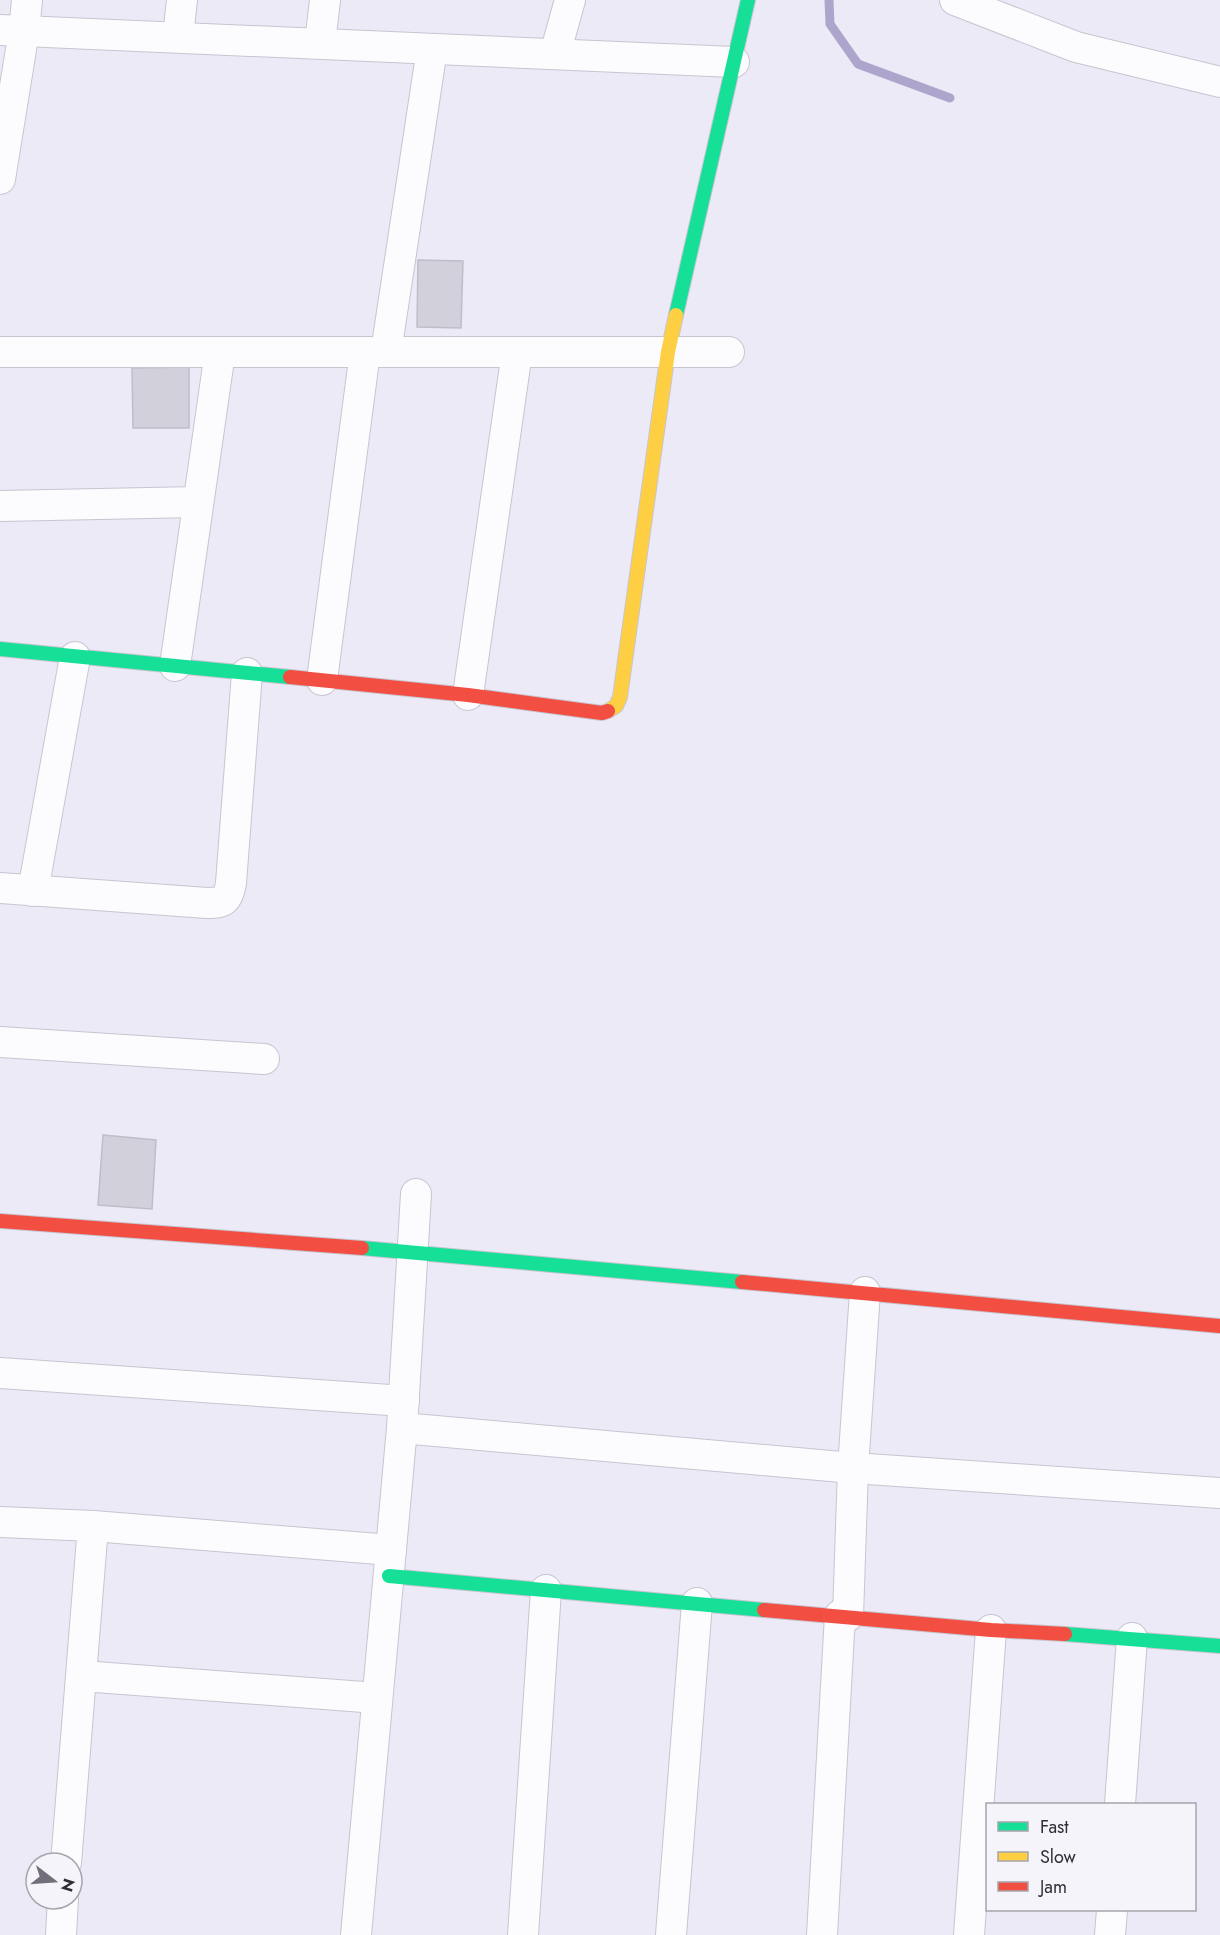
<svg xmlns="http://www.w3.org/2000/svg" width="1220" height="1935" font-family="Jost,sans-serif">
<rect width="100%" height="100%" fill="#eceaf6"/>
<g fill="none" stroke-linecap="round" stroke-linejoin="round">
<path stroke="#aea5cc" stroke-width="9" d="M829,0l1,24 28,40 92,34"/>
</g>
<g fill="#d2d0db" stroke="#c0bdc8" stroke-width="1.5">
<path d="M418,260l45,1 -2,67 -44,-1z"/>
<path d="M189,367v61h-56l-1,-60z"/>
<path d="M103,1135l53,5 -4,69 -54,-4z"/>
</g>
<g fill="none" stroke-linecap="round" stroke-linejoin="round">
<defs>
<g id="street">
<path d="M955,0l121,47 144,35"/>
<path d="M0,30l734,32"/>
<path d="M178,37l4,-37"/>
<path d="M320,43l5,-43"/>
<path d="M555,54l15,-54"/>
<path d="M0,179l24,-148 3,-31"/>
<path d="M0,352h729"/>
<path d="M386,352l46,-303"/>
<path d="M0,506l198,-4"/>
<path d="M175,666l45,-314"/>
<path d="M322,680l43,-328"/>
<path d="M468,695l49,-343"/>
<path d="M0,888l207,15c17,0 21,-2 24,-20l16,-210"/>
<path d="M33,891l42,-234"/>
<path d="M0,1042l264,17"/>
<path d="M0,1373l404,28"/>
<path d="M402,1428l451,40 367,25"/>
<path d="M0,1522l93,4 -27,337"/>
<path d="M93,1526l298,24"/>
<path d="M848,1616l5,-148 12,-176"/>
<path d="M82,1676l295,22"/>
<path d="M1120,1804l12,-166"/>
<path d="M61,1935l2,-36"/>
<path d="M356,1935l46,-507 14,-234"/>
<path d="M523,1935l23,-345"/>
<path d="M671,1935l26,-332"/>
<path d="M822,1935l18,-320"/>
<path d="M969,1935l22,-305"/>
<path d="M1110,1935l2,-25"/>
</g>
<g id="fast">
<path d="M676,315l72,-315"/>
<path d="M0,649l290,28"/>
<path d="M362,1248l380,34"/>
<path d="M389,1576l375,34"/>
<path d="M1065,1634l155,12"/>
</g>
<path id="slow" d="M608,711l8,-5 4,-9 48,-345 8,-37"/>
<g id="jam">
<path d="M290,677l178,18 134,18 6,-2"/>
<path d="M0,1221l362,27"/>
<path d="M742,1282l478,44"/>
<path d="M764,1610l227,20 74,4"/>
</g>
</defs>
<use href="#street" stroke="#c7c5d0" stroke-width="32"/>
<use href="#fast" stroke="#c7c5d0" stroke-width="16"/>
<use href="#slow" stroke="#c7c5d0" stroke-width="16"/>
<use href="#jam" stroke="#c7c5d0" stroke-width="16"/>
<use href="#street" stroke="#fcfcfe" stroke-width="30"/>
<use href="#fast" stroke="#16e098" stroke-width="14"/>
<use href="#slow" stroke="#ffcf43" stroke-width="14"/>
<use href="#jam" stroke="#f24e42" stroke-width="14"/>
</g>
<rect x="986" y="1803" width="210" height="108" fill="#f5f4fa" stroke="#a6a4ac" stroke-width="1.5"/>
<rect x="998" y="1822" width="30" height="9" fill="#16e098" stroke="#a6a4ac" stroke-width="1.5"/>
<text x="1040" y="1833" font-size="18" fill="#302d38">Fast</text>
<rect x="998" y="1852" width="30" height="9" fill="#ffcf43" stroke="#a6a4ac" stroke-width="1.5"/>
<text x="1040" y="1863" font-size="18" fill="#302d38">Slow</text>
<rect x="998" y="1882" width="30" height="9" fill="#f24e42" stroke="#a6a4ac" stroke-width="1.5"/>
<text x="1040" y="1893" font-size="18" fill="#302d38">Jam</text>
<g transform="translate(54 1881) rotate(107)"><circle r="28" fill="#f5f4fa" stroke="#a6a4ac" stroke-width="1.5"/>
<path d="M0-4.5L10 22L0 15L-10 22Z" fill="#726f7a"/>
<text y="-9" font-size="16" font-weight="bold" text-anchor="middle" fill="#302d38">N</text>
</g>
</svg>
